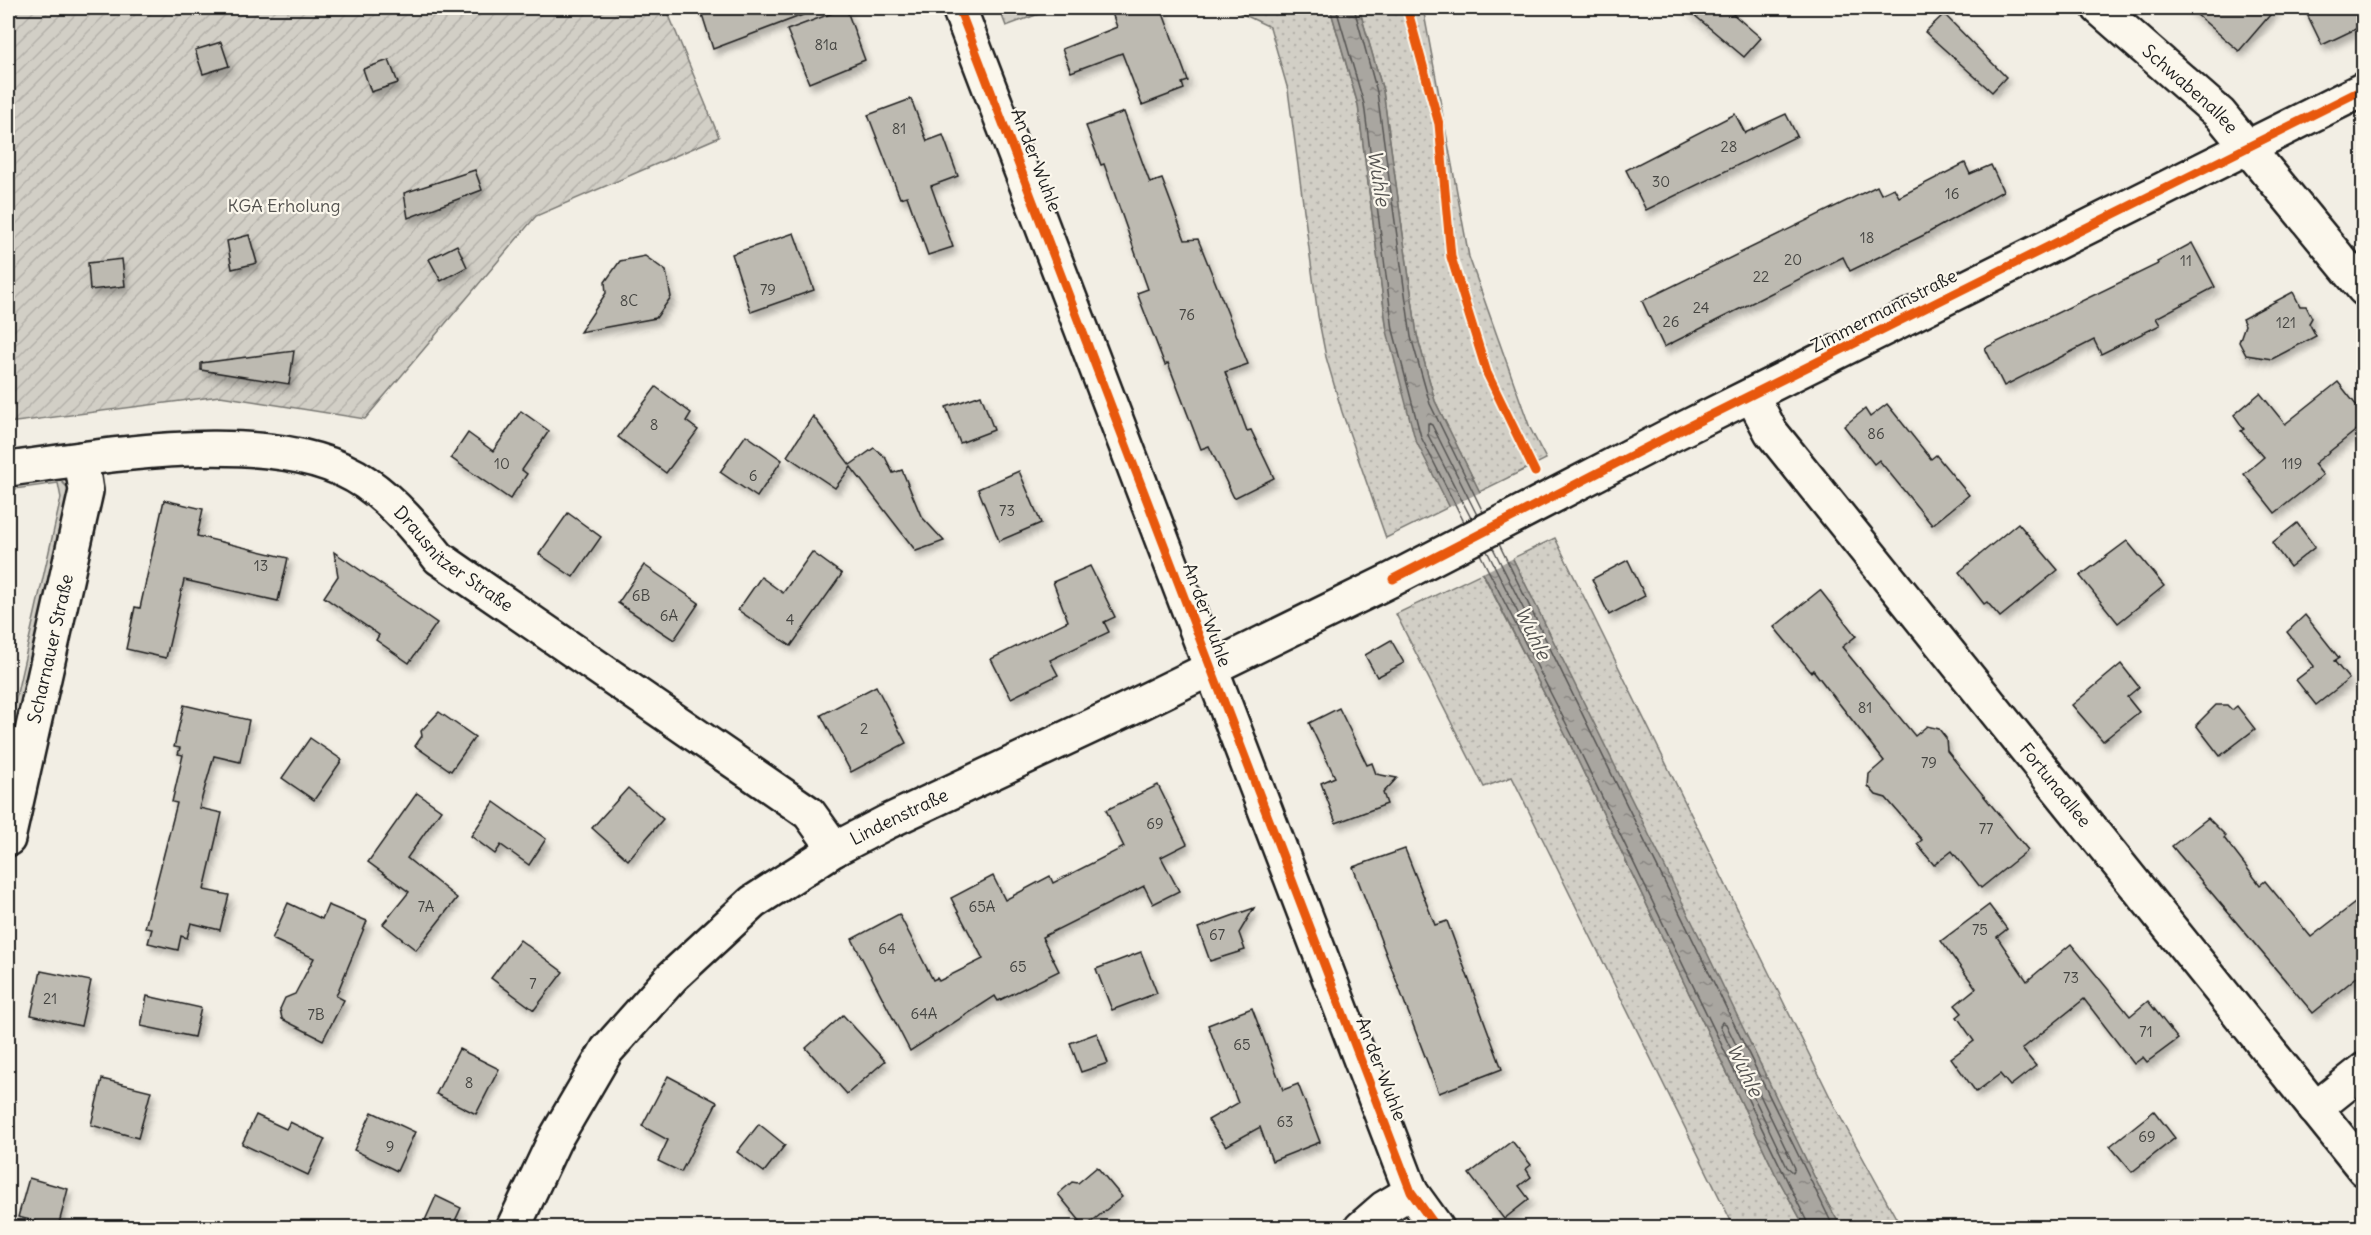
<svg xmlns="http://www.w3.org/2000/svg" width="2371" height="1235" font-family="Delius,sans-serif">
<defs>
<pattern id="park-dots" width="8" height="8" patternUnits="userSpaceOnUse" patternTransform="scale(1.5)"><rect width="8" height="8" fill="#d2cfc6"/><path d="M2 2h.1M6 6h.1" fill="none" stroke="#b4b1aa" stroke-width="1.8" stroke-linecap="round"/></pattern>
<pattern id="garden-furrows" width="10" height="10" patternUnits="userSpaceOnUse" patternTransform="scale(1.5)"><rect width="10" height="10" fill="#d2cfc6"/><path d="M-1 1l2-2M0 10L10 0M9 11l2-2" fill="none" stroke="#b4b1aa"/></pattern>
<pattern id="water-ripples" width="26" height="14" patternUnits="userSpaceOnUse" patternTransform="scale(1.5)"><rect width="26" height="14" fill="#a9a6a0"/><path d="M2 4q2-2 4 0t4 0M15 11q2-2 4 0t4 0" fill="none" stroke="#898682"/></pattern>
<filter id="shadow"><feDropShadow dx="3.5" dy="6" stdDeviation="3" flood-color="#0004"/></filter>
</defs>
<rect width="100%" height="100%" fill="#f2eee4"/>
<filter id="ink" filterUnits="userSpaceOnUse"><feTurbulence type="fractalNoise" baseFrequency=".0167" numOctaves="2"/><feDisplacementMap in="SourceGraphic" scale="12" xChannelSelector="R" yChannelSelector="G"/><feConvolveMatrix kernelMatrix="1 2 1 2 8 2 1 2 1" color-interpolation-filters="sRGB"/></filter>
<g filter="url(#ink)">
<path fill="#d2cfc6" stroke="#777671" stroke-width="1.5" d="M58,478l11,11 2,10 -63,289v-55l53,-235 -3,-15 -50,7v-10z"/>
<g fill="url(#park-dots)" stroke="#777671" stroke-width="1.5">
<path d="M999,8h56l-49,18z"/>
<path d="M1230,8h100l28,97 29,226 92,160 -44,-90 -18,-66 -34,-244 -24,-83h64l46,249 61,171 16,31 -160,79 -44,-126 -16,-55 -8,-41 -30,-226 -18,-63z"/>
<path d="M1555,538l282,573 64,116h-60l-18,-32 -310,-636 -30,15 85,166 207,433 30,54h-71l-222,-450 -28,10 -88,-173z"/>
</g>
<path fill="url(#garden-furrows)" stroke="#777671" stroke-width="1.5" d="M8,8h658l53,129 -183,79 -171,203 -145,-23 -212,27z"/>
<path fill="url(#water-ripples)" stroke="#716f6b" stroke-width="1.5" d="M1330,8h29l24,83 34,244 18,66 264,535 124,259 18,32h-36l-30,-54 -207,-433 -153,-301 -28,-108 -29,-226z"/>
<path fill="#f2eee4" d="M1483,491l33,66 -36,17 -33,-66z"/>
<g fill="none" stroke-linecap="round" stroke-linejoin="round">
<g stroke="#545351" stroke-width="1.5">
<path d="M1336,8l28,96 29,226 28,107 43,85"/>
<path d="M1354,8l23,84 34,245 19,67 53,108"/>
<path d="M1471,518l-43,-83v-12l4,2 45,90"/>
<path d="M1499,544l335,684"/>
<path d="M1487,551l32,64 4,1 2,-4 -32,-64"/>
<path d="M1480,554l93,183 237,491"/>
<path d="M1722,1022l4,2 69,144 -2,4 -6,-5 -67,-141z"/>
</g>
</g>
<g fill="#bdbab1" stroke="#1c1c1c" stroke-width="1.5" filter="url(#shadow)">
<path d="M700,8h115l1,2 -103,39z"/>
<path d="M846,8l19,52 -56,23 -22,-53z"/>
<path d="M1126,8h35l27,73 -6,2 2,6 -42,16 -20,-52 -51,19 -9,-23 55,-22 -5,-14z"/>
<path d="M1686,8h40l35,30 -17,19z"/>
<path d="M2189,8h87l-37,43z"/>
<path d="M2304,8h60v17l-42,20z"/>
<path d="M1944,14l62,63 -14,15 -67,-60z"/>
<path d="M221,42l8,24 -26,8 -8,-24z"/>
<path d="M389,60l9,23 -27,9 -8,-23z"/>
<path d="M911,99l16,42 16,-6 15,41 -27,10 22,61 -25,8 -21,-59 -7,2 -32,-83z"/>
<path d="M1124,112l26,71 12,-4 23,61 13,-1 50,125 -23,8 22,59 4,-1 23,48 -40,20 -25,-52 -8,3 -33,-86 -3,2 -28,-72 11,-4 -44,-125 -3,1 -15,-39z"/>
<path d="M1735,114l10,19 41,-19 11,22 -151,74 -20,-40z"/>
<path d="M1965,163l5,11 21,-9 12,26 -79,44 -74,36 -7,-14 -179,90 -22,-46 235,-115 4,8 13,-6 5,9z"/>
<path d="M475,170l7,20 -74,28 -4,-25z"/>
<path d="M794,233l20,57 -63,22 -19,-58z"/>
<path d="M249,235l8,28 -25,6 -5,-28z"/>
<path d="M2192,243l23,44 -59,31 4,7 -59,29 -7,-14 -90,46 -19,-38 173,-84 -1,-2z"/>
<path d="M457,245l10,22 -26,14 -12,-22z"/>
<path d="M645,256l21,15 5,26 -15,21 -76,14 26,-39 -1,-11 15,-21z"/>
<path d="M122,259l3,27 -35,4 -2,-27z"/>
<path d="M2293,292l7,14h6l6,12 -3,5 7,13 -44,23 -26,-4 -7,-13 6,-17 -3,-6z"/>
<path d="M294,351l-5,33 -88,-14v-7z"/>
<path d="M2338,382l26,33v9l-50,40 9,11 -48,38 -31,-39 20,-17 -23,-26 3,-2 -10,-14 26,-22 25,31z"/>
<path d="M656,387l35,26 -5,8 12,9 -32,43 -48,-36z"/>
<path d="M981,395l13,35 -34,13 -14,-36z"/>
<path d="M1887,404l44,55 5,-4 33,40 -37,30 -53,-65 -5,4 -30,-38 21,-17 5,8z"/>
<path d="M521,411l28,20 -27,39 5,4 -17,25 -59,-41 17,-25 25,18z"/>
<path d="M813,416l37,49 24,-17 11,9 8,16 9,-3 19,46 23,25 -28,10 -65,-84 -16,21 -48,-32z"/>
<path d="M746,435l36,25 -25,37 -37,-25z"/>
<path d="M1019,471l22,52 -42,18 -21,-52z"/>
<path d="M164,500l39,9 -6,27 91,22 -10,43 -94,-21 -18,78 -40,-9 9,-42 5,1z"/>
<path d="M568,513l33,24 -28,40 -34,-23z"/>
<path d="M2018,523l40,47 -58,47 -13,-15 -3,2 -25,-32z"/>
<path d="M2297,523l18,24 -25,20 -18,-24z"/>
<path d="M2127,541l37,45 -46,37 -38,-47z"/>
<path d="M334,552l103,71 -28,40 -33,-23 3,-5 -55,-38 14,-21z"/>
<path d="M812,552l30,22 -51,72 -53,-36 23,-33 22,16z"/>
<path d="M1628,560l17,36 -36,19 -17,-36z"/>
<path d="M644,565l55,38 -25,37 -56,-37z"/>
<path d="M1090,566l25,51 -11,5 5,10 -59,28 8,15 -47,23 -20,-39 77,-38 -15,-39z"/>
<path d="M1820,590l36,46 -14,11 73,89 12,-10 12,3 7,9 1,13 81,99 -47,38 -29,-37 -18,14 -17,-21 5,-4 -36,-42 -10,-3 -8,-9 1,-12 15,-13 -71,-91 -2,2 -37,-45z"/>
<path d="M2305,615l34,43 -5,3 15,18 -33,26 -20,-25 18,-14 -27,-34z"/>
<path d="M1391,640l13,23 -27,14 -12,-22z"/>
<path d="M2121,664l18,23 -12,10 12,15 -36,29 -31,-36z"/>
<path d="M876,686l30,57 -55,29 -30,-57z"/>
<path d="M184,705l65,15 -9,42 -26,-6 -15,52 23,5 -18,77 25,5 -9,35 -29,-7 -4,15 -6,-2 -3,14 -30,-7 4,-14 -7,-1 32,-125 -5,-1 11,-47 -5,-1 2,-6 -6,-1z"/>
<path d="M2216,705h11l5,5 5,-4 18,23 -35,27 -24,-31z"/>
<path d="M1339,708l28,57 5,-2 4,11 21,4 -14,15 4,11 -51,19 -15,-40 14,-6 -26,-54z"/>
<path d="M439,712l36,25 -24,34 -36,-25 7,-10 -1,-5z"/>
<path d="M310,738l32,22 -28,40 -32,-22z"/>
<path d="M1158,785l29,59 -26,13 18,34 -26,13 -9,-18 -102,51 17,34 -61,30 -3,-5 -85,55 -58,-112 47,-25 34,66 4,-2 2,3 44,-22 -32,-61 42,-22 12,24 45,-24 3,7 71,-36 -18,-37z"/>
<path d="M628,788l35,31 -35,41 -36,-32z"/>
<path d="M417,793l24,17 -34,48 50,40 -41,52 -33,-26 26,-32 -41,-30z"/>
<path d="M494,802l52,37 -17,26 -28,-20 -6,9 -24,-18z"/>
<path d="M2208,818l18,18 -2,2 36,47 5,-4 46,56 53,-41v75l-51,42 -141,-167z"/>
<path d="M1405,849l30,76 12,-4 55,148 -63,24 -86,-226z"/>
<path d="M288,903l34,16 6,-14 39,16 -31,75 8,4 -21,40 -41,-21 -2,-10 5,-11 10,-4 19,-36 -42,-19z"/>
<path d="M1989,905l18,24 -10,8 30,44 44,-37 59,72 18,-15 30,38 -31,23 -4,-5 -9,7 -50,-65 -62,50 14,17 -26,20 -10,-12 -24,18 -25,-34 23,-17 -17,-24 5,-4 -7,-8 21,-17 -35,-47z"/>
<path d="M1254,908l-15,25 6,17 -35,11 -12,-33z"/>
<path d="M520,940l43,32 -29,38 -43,-32z"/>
<path d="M1141,952l16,41 -45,17 -16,-41z"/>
<path d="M41,971l50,10 -10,45 -50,-11z"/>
<path d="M147,996l54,12 -7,29 -53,-11z"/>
<path d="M1252,1008l31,82 15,-6 22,58 -48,19 -12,-34 -34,19 -18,-26 30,-17 -30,-78z"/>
<path d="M843,1015l42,46 -38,33 -41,-46z"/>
<path d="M1097,1033l11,30 -27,9 -11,-29z"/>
<path d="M459,1049l40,20 -23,45 -40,-20z"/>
<path d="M668,1076l49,26 -36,70 -23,-11 10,-21 -26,-14z"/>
<path d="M102,1079l49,12 -13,47 -47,-13z"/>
<path d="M2154,1111l21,27 -43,34 -22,-26z"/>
<path d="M372,1112l43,20 -18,39 -43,-21z"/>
<path d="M256,1115l30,14 4,-7 35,17 -17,36 -66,-31z"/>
<path d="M759,1124l26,21 -21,27 -27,-20z"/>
<path d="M1512,1141l19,24 -5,4 5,8 -12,9 10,13 -25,20 -35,-45z"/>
<path d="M1097,1167l25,30 -37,30 -27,-33 14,-12 6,1z"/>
<path d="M29,1178l39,11 -10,38 -40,-10z"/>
<path d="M436,1196l25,12 -9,19h-30z"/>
</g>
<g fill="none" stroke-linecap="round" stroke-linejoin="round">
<defs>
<g id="street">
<path d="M959,8l452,1184 26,36"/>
<path id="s1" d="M2099,8l121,106 144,175"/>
<path id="s2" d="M1752,396l19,36 593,737"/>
<path id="s3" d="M8,469c98,-13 273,-46 358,14 30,21 51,47 73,75l370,255 26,36"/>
<path id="s4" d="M8,839l78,-348 -5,-32"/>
<path d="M2315,1109l49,-39"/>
<path d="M1361,1228l23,-20 27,-16"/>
</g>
<g id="secondary">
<path id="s5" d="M513,1228l41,-87 53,-91 65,-73 81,-75 82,-53 52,-27 241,-113 265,-130 274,-142 697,-348"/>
</g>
</defs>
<use href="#street" stroke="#1c1c1c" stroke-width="38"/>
<use href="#secondary" stroke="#1c1c1c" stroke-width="38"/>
<use href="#street" stroke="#fbf7ec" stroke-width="33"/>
<use href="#secondary" stroke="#fbf7ec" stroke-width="33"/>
<defs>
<g id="cycleway">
<path d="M959,8l452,1184 26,36"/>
<path d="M1407,8l32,116 12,133 36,116 48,99"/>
<path d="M1393,579l274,-142 697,-348"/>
</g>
</defs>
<use href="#cycleway" stroke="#fbf7ec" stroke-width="13"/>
<use href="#cycleway" stroke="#e8590c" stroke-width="9"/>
</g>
</g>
<g text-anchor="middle" stroke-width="4.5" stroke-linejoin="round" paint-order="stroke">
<g font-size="15" fill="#444441">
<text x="826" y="50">81a</text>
<text x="899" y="134">81</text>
<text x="1729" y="152">28</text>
<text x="1661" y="187">30</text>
<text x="1952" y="199">16</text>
<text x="1867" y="243">18</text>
<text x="1793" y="265">20</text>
<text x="2186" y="266">11</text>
<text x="1761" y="282">22</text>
<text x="768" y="295">79</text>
<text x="629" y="306">8C</text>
<text x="1701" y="313">24</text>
<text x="1187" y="320">76</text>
<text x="1671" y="327">26</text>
<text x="2286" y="328">121</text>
<text x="654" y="430">8</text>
<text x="1876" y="439">86</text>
<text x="502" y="469">10</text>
<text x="2292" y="469">119</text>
<text x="753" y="481">6</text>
<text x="1007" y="516">73</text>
<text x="261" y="571">13</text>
<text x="641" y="601">6B</text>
<text x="669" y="621">6A</text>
<text x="790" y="625">4</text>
<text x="1865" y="713">81</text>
<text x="864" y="734">2</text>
<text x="1929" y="768">79</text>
<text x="1155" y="829">69</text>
<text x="1986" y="834">77</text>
<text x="426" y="912">7A</text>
<text x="982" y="912">65A</text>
<text x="1980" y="935">75</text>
<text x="1217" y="940">67</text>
<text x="887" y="954">64</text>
<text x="1018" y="972">65</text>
<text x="2071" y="983">73</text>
<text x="533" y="989">7</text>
<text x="50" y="1004">21</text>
<text x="924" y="1019">64A</text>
<text x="316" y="1020">7B</text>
<text x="2146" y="1037">71</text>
<text x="1242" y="1050">65</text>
<text x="469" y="1088">8</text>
<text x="1285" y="1127">63</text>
<text x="2147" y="1142">69</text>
<text x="390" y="1152">9</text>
</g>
<g font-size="18" fill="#1c1c1c" stroke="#fbf7ec">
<text dy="6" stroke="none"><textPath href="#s1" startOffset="122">Schwabenallee</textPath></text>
<text transform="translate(1036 160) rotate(69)" y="6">An der Wuhle</text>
<text transform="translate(1884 311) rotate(-27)" y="6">Zimmermannstraße</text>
<text dy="6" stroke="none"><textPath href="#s3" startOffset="482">Drausnitzer Straße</textPath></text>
<text transform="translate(1207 615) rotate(70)" y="6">An der Wuhle</text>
<text dy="6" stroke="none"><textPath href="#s4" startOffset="195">Scharnauer Straße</textPath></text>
<text dy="6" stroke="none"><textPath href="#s2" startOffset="494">Fortunaallee</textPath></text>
<text dy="6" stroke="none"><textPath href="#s5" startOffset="579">Lindenstraße</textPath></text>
<text transform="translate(1381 1069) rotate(69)" y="6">An der Wuhle</text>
</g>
<g font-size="18" fill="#53524f" stroke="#fbf7ec">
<text x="284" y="212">KGA Erholung</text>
</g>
<g font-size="20" font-style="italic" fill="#545351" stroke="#fbf7ec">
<text transform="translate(1379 178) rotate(81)" y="7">Wuhle</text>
<text transform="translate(1533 633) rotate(64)" y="7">Wuhle</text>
<text transform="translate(1745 1070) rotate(64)" y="7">Wuhle</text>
</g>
</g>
<rect width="2371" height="1235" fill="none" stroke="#fbf7ec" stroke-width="30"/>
<rect x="15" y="15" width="2341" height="1205" fill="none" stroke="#1c1c1c" stroke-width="2" filter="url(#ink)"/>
</svg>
